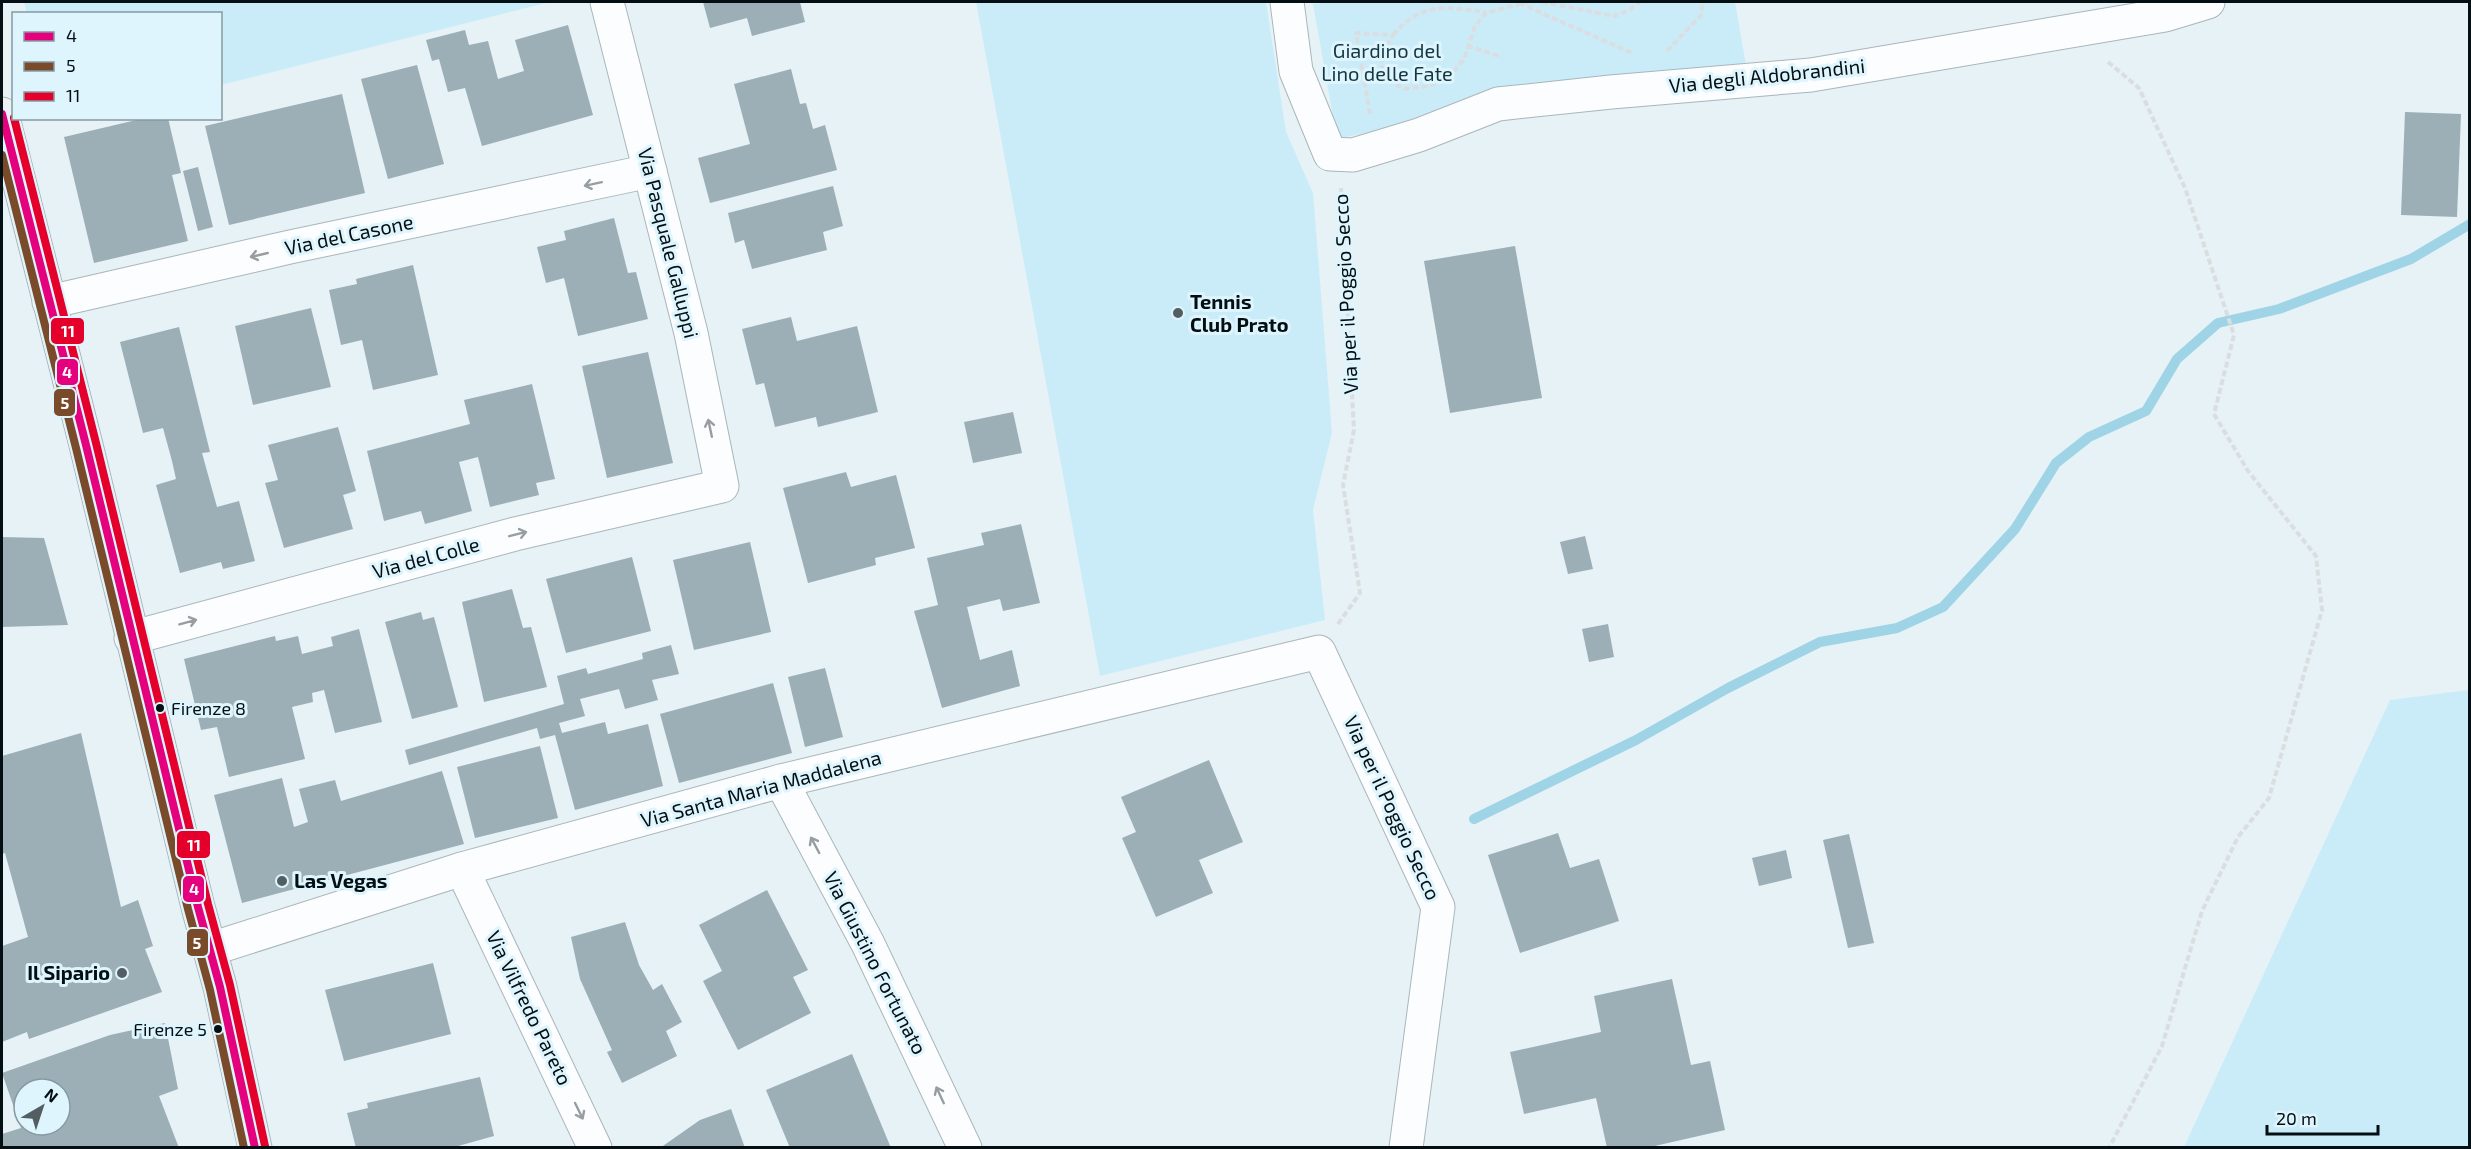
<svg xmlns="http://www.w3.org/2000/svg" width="2471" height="1149" font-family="'Exo 2',sans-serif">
<rect width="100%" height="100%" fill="#e6f2f6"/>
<g fill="#caecf9">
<path d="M24,2h526l-329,83 -1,-71 -193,-1z"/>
<path d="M976,2h290l20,130 27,61 19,240 -19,77 12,110 -225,56z"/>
<path d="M1333,2h402l12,69 -265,25 -108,35 -37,8 -24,-135z"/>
<path d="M2469,690v457h-285l206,-447z"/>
</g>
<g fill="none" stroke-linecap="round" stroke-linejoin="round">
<path stroke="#9fd4e7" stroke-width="10" d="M1474,819l162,-79 92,-52 92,-46 77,-14 46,-21 72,-78 41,-66 33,-26 57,-26 31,-52 41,-36 61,-14 132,-50 59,-35"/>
</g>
<g fill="#9cafb6" fill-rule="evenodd">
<path d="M703,2h97l5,20 -53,14 -5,-18 -37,10z"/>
<path d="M568,25l25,90 -111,31 -17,-58 -17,4 -9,-33 -7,2 -6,-21 39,-10 4,15 19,-4 10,38 26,-8 -9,-31z"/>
<path d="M417,65l27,99 -56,15 -27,-100z"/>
<path d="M791,69l9,35 6,-1 7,26 12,-4 12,45 -127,33 -12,-45 52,-14 -16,-60z"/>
<path d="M342,94l23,99 -136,32 -24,-99z"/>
<path d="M2405,112l56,2 -4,103 -56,-2z"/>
<path d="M145,118h23l13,55 -9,2 16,66 -94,22 -30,-126z"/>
<path d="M198,167l15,60 -15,4 -15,-60z"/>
<path d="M833,186l10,40 -20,6 4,18 -75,19 -8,-29 -9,3 -7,-30z"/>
<path d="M614,218l14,55 8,-1 12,47 -70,17 -14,-58 -18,5 -9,-36 29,-7 -2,-9z"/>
<path d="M1515,246l27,152 -92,15 -26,-152z"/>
<path d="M413,265l25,110 -65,15 -11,-50 -21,5 -12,-55 28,-6 -1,-5z"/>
<path d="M311,308l20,79 -78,18 -18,-79z"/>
<path d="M791,317l6,24 60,-15 21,86 -60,15 -2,-10 -41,10 -11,-44 -8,2 -14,-56z"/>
<path d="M179,327l31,125 -8,1 15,54 22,-6 16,60 -32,8 -2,-7 -41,11 -24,-88 20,-6 -4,-18 -9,-33 -20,5 -23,-91z"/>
<path d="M648,352l25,111 -66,15 -25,-112z"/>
<path d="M532,384l23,95 -19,4 3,12 -49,12 -12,-50 -19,5 13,49 -47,13 -4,-13 -37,10 -17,-70 103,-27 -6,-24z"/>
<path d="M1013,412l9,41 -49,10 -9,-41z"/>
<path d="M338,427l18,64 -13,4 10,34 -69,19 -19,-65 13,-3 -10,-35z"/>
<path d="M846,472l5,15 45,-12 19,73 -40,10 1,7 -68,18 -25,-95z"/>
<path d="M1021,524l19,79 -37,8 -3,-12 -33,8 13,53 32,-10 8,36 -78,22 -28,-97 24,-6 -11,-47 57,-13 -3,-12z"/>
<path d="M1585,536l8,33 -25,5 -8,-32z"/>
<path d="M2,537l42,1 24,87 -66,2z"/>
<path d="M750,542l21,90 -77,18 -21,-90z"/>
<path d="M632,557l19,74 -85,22 -20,-74z"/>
<path d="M512,589l11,39 8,-1 16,60 -63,15 -22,-100z"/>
<path d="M421,612l2,8 11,-3 24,90 -46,12 -27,-97z"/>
<path d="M1608,624l6,33 -25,5 -7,-33z"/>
<path d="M359,629l23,93 -47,11 -11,-43 -12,3 1,9 -21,5 13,52 -76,18 -12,-50 -16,3 -17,-71 91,-23 1,5 22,-5 4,18 31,-8 -2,-9z"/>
<path d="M671,645l8,29 -27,6 6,20 -33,9 -6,-20 -39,10 5,17 -26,7 3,10 43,-11 3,12 40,-10 15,62 -88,24 -20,-75 -15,4 -3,-11 -128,37 -4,-15 159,-46 -7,-28 29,-8 2,6 55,-15 -1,-6z"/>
<path d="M825,668l18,69 -38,10 -17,-70z"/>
<path d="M773,683l19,70 -113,30 -19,-69z"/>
<path d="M81,733l40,174 17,-7 15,46 -8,3 17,43 -133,47 -2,-7 -25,10v-96l26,-9 -23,-84 -3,1v-98z"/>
<path d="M540,746l18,72 -83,20 -18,-71z"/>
<path d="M1209,760l34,82 -44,18 14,33 -57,24 -34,-79 14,-6 -15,-35z"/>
<path d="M442,771l22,73 -222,59 -28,-108 68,-17 12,49 14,-5 -9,-33 36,-9 6,21z"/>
<path d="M1558,833l12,35 29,-9 20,62 -99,32 -32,-98z"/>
<path d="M1849,834l25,109 -26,5 -25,-108z"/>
<path d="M1786,850l6,28 -33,8 -7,-28z"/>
<path d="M767,890l41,80 -15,7 18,36 -73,37 -35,-69 19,-10 -23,-46z"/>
<path d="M625,922l14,43 14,25 9,-6 20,38 -16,9 11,25 -55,27 -15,-31 5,-2 -32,-71 -9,-42z"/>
<path d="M433,963l18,71 -107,27 -19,-71z"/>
<path d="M1672,979l19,86 19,-4 15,69 -79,18h-39l-11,-50 -72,16 -14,-62 91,-20 -7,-36z"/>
<path d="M165,1023l13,66 -19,7 20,52h-177v-14l19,-6 -19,-55 108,-38zM24,1089h36v36h-36z"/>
<path d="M852,1054l39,94h-101l-24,-58z"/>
<path d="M480,1077l14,59 -43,12h-95l-9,-35 21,-5 -1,-5z"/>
<path d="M731,1109l14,39h-85l40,-28z"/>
</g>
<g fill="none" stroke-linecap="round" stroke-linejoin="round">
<defs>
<g id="street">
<path d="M1287,2l9,69 34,83 23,1 66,-20 79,-31 113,-12 200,-17 354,-60 43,-13"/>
<path d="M49,302l241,-55 360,-76"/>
<path d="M131,638l384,-104 207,-48 -31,-153 -84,-331"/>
<path d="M781,781l87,163 97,204"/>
<path d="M462,869l133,279"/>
<path d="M211,949l251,-80 319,-88 538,-129 119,255 -32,241"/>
</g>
<path id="secondary" d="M2,114l84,331 112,462 22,80 35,161"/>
</defs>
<use href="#street" stroke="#aab6bb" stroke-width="35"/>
<use href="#secondary" stroke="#aab6bb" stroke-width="35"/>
<g stroke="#dadee0" stroke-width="4" stroke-dasharray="6 3" stroke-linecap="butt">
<path d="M1542,2l72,14 14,-5 12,-9"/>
<path d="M1519,3l113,50"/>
<path d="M1393,35c29,-34 53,-28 92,-23"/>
<path d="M1467,46l35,11"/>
<path d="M1667,51l34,-36 2,-13"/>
<path d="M2108,62l31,26 46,100 49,147 -20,79 34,57 68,85 6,54 -53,188 -31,39 -36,74 -40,135 -53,102"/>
<path d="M1370,114l-14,-81 37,2 -12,20 2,23 21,11 26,-3 25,-16 9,-11 11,-33 11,-13 42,-11"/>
<path d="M1338,624l22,-31 -17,-108 11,-55 -13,-242"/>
</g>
<use href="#street" stroke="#fbfdfe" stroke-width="33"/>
<use href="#secondary" stroke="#ecf3f5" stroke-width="33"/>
<defs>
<path id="bus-1" d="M2,114l84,331 112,462 22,80 35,161"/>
<path id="bus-2" d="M2,155l74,293 112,461 22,81 34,158"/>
<path id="bus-3" d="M14,118l82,325 112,461 22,81 35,161"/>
</defs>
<use href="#bus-1" stroke="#dff5fd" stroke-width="12"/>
<use href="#bus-2" stroke="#dff5fd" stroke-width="12"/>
<use href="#bus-3" stroke="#dff5fd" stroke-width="12"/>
<use href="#bus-1" stroke="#e5007d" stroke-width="8"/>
<use href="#bus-2" stroke="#7a4b2a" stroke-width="8"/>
<use href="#bus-3" stroke="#e4002b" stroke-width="8"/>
</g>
<defs><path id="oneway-shaft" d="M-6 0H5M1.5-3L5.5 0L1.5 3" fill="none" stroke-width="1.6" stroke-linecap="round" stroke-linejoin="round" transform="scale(1.5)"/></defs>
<g stroke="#989ea0">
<use href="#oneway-shaft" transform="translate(593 184) rotate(168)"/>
<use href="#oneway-shaft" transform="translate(259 255) rotate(167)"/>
<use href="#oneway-shaft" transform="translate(710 428) rotate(-102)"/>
<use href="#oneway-shaft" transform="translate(518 534) rotate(-14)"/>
<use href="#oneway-shaft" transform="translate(188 622) rotate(-15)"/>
<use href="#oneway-shaft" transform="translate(815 845) rotate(-118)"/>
<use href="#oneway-shaft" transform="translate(940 1095) rotate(-115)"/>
<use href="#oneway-shaft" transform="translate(579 1111) rotate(64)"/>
</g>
<g fill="#535e63" stroke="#dff5fd" stroke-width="2">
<circle cx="1178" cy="313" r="6"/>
<circle cx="282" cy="881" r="6"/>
<circle cx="122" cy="973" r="6"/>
</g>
<g fill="#040f14" stroke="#dff5fd" stroke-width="2">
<circle cx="160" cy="708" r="5"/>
<circle cx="218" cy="1029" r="5"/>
</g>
<g text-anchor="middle" stroke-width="6" stroke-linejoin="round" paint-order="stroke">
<g font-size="18" fill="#040f14" stroke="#dff5fd" text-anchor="start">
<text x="171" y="715">Firenze 8</text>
<text x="207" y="1036" text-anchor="end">Firenze 5</text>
</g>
<g font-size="20" fill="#143641" stroke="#dff5fd">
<text x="1387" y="58">Giardino del<tspan x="1387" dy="23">Lino delle Fate</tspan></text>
</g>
<g font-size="20" fill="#040f14" stroke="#dff5fd">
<text transform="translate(1767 76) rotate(-6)" y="7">Via degli Aldobrandini</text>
<text transform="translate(349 235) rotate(-12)" y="7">Via del Casone</text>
<text transform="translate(668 243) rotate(76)" y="7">Via Pasquale Galluppi</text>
<text transform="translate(1346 294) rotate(-93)" y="7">Via per il Poggio Secco</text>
<text transform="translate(426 558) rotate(-15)" y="7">Via del Colle</text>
<text transform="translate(761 789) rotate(-15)" y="7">Via Santa Maria Maddalena</text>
<text transform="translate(1392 808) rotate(65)" y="7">Via per il Poggio Secco</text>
<text transform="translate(875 963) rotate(63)" y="7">Via Giustino Fortunato</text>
<text transform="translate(529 1008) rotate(64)" y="7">Via Vilfredo Pareto</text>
</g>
<g font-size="20" font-weight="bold" fill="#040f14" stroke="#dff5fd" text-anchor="start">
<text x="1190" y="309">Tennis<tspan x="1190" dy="23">Club Prato</tspan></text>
<text x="294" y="888">Las Vegas</text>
<text x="110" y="980" text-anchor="end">Il Sipario</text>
</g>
</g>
<g stroke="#dff5fd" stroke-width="2">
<rect x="50" y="317" width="35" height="28" rx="6" fill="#e4002b"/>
<rect x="56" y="358" width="23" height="28" rx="6" fill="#e5007d"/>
<rect x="53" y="388" width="23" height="29" rx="6" fill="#7a4b2a"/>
<rect x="176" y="830" width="35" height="29" rx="6" fill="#e4002b"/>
<rect x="182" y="875" width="23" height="28" rx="6" fill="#e5007d"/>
<rect x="186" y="928" width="23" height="29" rx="6" fill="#7a4b2a"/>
</g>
<g font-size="16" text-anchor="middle" font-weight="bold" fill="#fff">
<text x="68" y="337">11</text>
<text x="67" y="378">4</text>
<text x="65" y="409">5</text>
<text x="194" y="851">11</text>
<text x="194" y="895">4</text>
<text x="197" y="949">5</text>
</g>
<rect width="2471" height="1149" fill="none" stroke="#040f14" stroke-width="6"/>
<rect x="12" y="12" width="210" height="108" fill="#dff5fd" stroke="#8799a0" stroke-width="1.5"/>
<rect x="24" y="32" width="30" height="9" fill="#e5007d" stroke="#8799a0" stroke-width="1.5"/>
<text x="66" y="42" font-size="18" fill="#040f14">4</text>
<rect x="24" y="62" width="30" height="9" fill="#7a4b2a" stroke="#8799a0" stroke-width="1.5"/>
<text x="66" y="72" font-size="18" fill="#040f14">5</text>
<rect x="24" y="92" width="30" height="9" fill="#e4002b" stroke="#8799a0" stroke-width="1.5"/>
<text x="66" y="102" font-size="18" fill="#040f14">11</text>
<g transform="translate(42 1107) rotate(39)"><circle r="28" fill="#dff5fd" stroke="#8799a0" stroke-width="1.5"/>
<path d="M0-4.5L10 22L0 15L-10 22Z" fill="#535e63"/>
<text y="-9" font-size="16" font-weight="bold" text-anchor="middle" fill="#040f14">N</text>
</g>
<path d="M2267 1125v9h111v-9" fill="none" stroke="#040f14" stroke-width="3"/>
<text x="2276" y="1125" font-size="18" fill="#040f14" stroke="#dff5fd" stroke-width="4.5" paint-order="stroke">20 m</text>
</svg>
